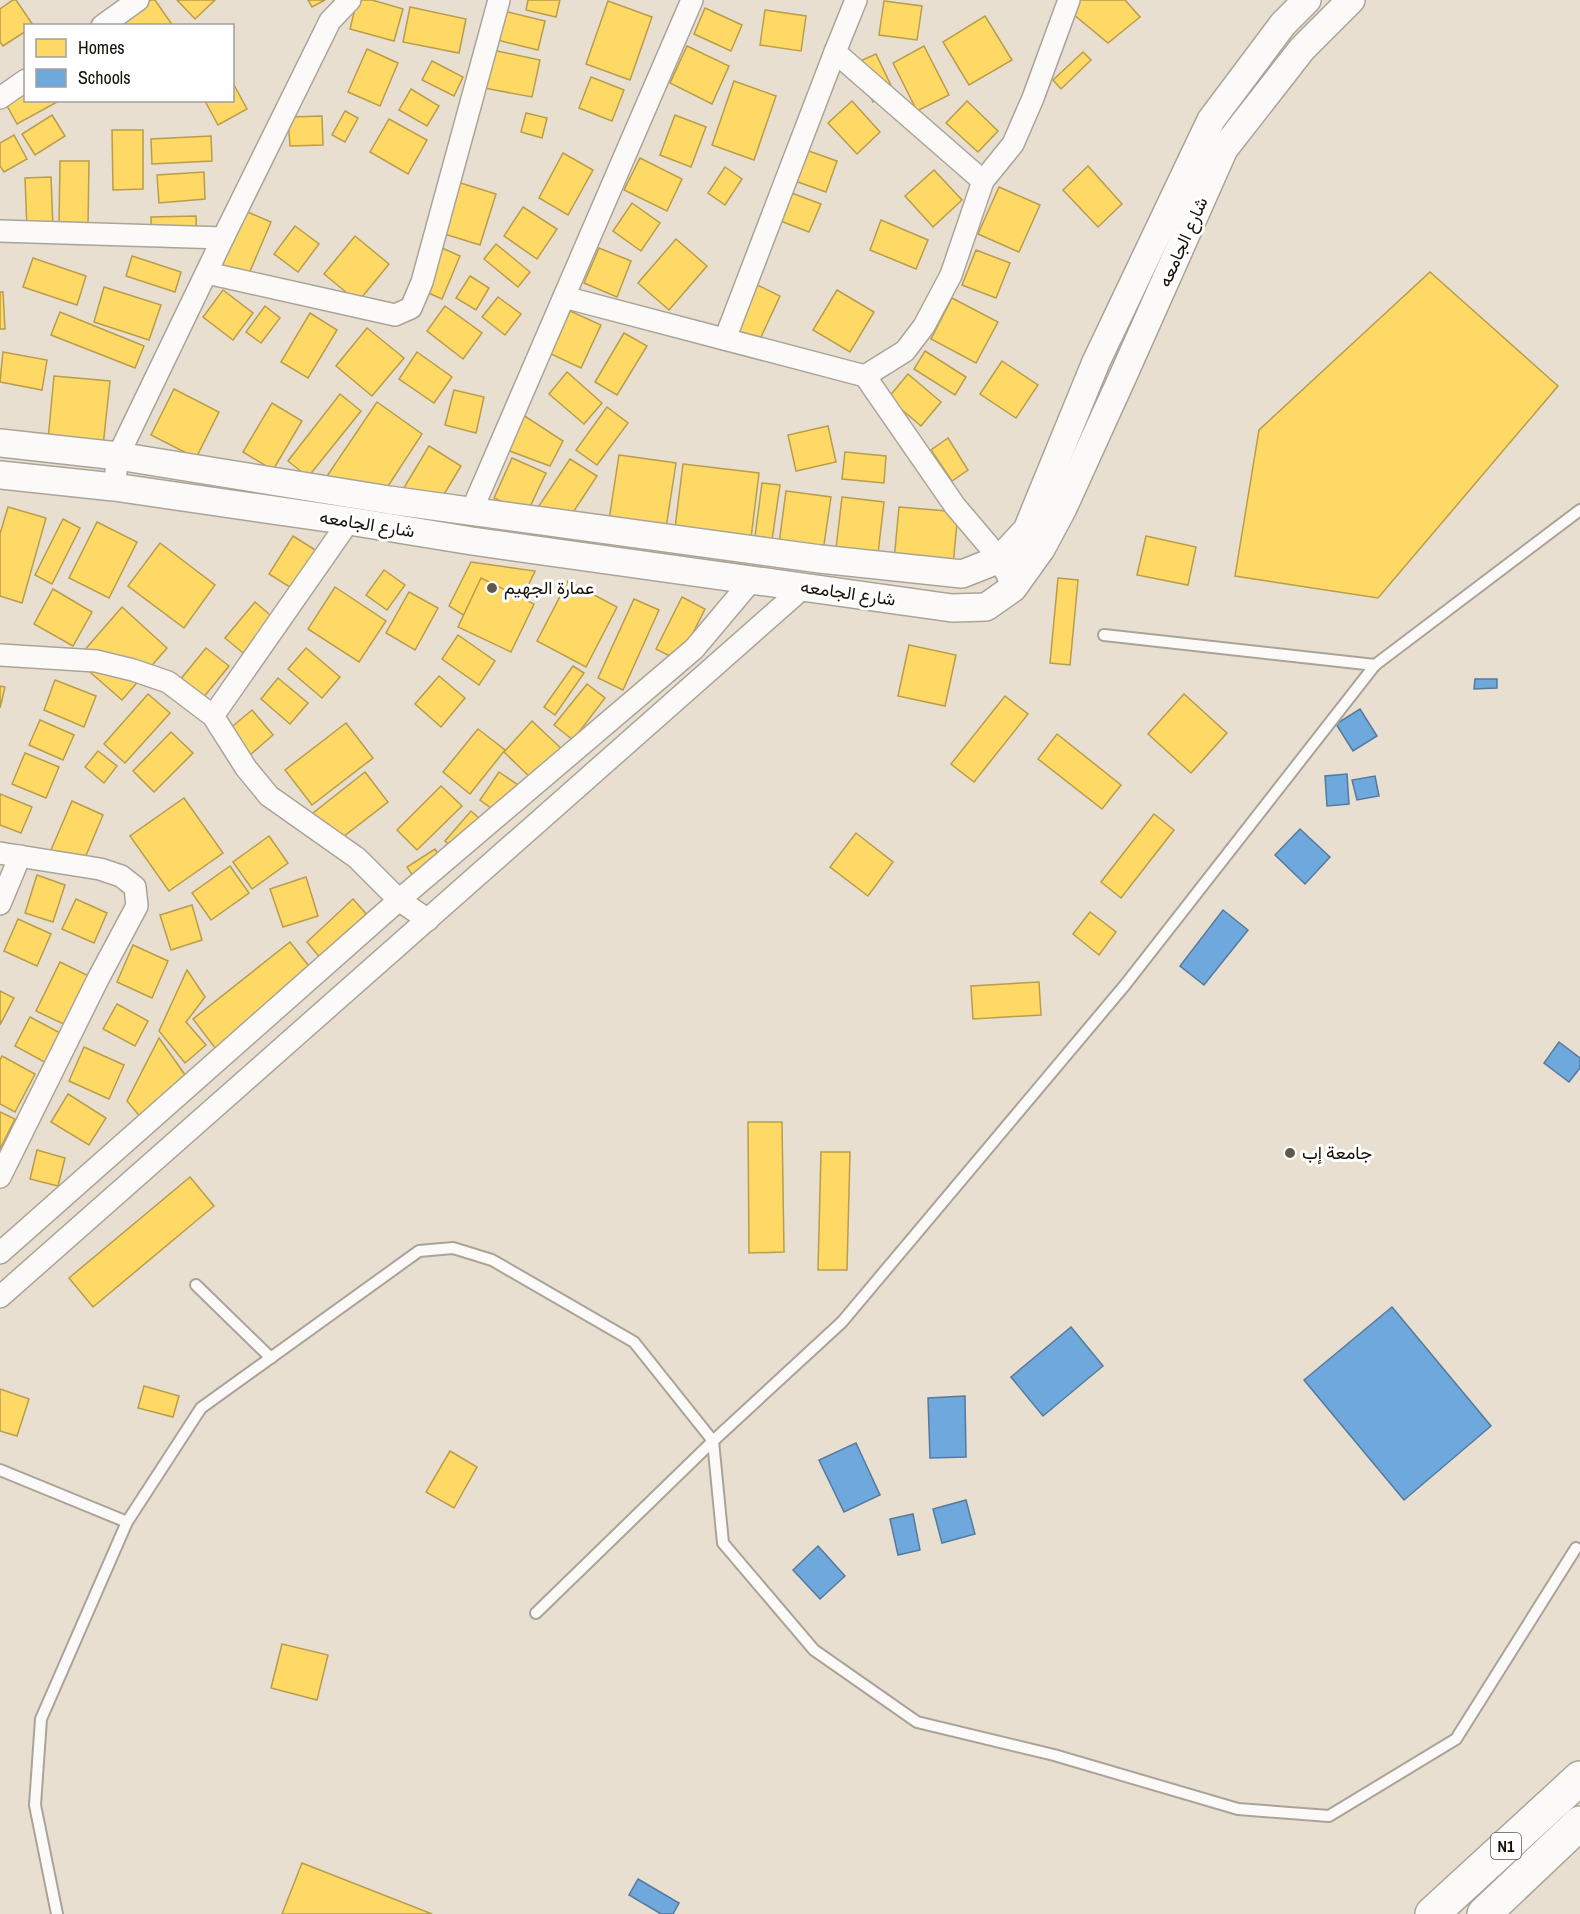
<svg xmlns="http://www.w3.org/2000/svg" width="1580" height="1914" font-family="'Archivo Narrow',Vazirmatn,sans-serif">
<rect width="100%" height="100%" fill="#e8dfd0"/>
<g fill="#ffd966" stroke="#b99d4a" stroke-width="1.5">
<path d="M13,0h3l17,25 -7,1v5l-23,15 -3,-4v-33z"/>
<path d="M151,0h4l18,26 -56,-1z"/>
<path d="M177,0h38l-20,19z"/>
<path d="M308,0h17l-13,7z"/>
<path d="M357,0h15l31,9 -9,32 -44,-12z"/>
<path d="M528,0h32l-4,17 -30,-7z"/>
<path d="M1072,0h53l15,17 -32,26 -41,-34z"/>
<path d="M608,1l44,16 -22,63 -44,-16z"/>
<path d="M884,1l38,5 -5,34 -38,-5z"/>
<path d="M410,7l56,12 -7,34 -56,-11z"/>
<path d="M705,8l37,17 -11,26 -37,-17z"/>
<path d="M500,10l45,11 -7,29 -45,-11z"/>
<path d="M765,10l41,6 -5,35 -41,-6z"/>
<path d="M985,16l27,44 -43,25 -26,-43z"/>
<path d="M687,46l42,20 -17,38 -42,-21z"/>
<path d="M924,46l25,49 -32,16 -24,-48z"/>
<path d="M367,49l31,14 -18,43 -32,-14z"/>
<path d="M492,50l48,10 -8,37 -48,-9z"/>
<path d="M1083,52l8,8 -30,29 -8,-9z"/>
<path d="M876,54l18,38 -21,10 -17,-39z"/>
<path d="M432,61l31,16 -9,19 -32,-16z"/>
<path d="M591,77l33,13 -12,31 -33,-13z"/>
<path d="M734,81l42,15 -22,64 -42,-15z"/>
<path d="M234,85l13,24 -29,16 -13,-24 27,-1v-14z"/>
<path d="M411,89l28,17 -12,20 -28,-16z"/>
<path d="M26,90v10l33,1 -42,23 -12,-22z"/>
<path d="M852,101l28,31 -23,22 -29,-31z"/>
<path d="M967,101l31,30 -20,21 -32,-29z"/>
<path d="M345,111l13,7 -13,24 -13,-7z"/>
<path d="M526,113l21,5 -5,20 -21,-6z"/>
<path d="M52,115l13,21 -30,19 -13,-21z"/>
<path d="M675,115l31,12 -15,40 -31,-12z"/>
<path d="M322,116l1,29 -33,1 -2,-29z"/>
<path d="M389,119l38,21 -19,34 -38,-22z"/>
<path d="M112,130h31v59l-30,1z"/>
<path d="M14,135l13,24 -23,13 -4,-6v-23z"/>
<path d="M211,136l1,25 -60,3 -1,-25z"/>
<path d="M806,150l31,11 -11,31 -31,-11z"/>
<path d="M563,153l30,17 -25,45 -29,-17z"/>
<path d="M640,158l42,21 -15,32 -43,-21z"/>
<path d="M60,161h29l-1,65h-29z"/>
<path d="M1088,166l34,38 -24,23 -35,-37z"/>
<path d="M725,167l17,12 -17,26 -17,-12z"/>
<path d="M934,170l28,30 -29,27 -28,-31z"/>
<path d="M204,172l1,27 -46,4 -2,-28z"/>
<path d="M51,177l2,52h-26l-2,-51z"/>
<path d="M454,181l42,13 -16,51 -42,-13z"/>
<path d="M999,187l41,18 -21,47 -41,-18z"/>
<path d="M789,192l32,12 -12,28 -31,-12z"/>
<path d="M632,203l28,20 -19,28 -28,-20z"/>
<path d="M523,207l34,22 -20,30 -33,-23z"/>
<path d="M245,211l26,11 -23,54 -26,-10z"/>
<path d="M196,216l1,29 -45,1 -1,-29z"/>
<path d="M881,220l47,20 -12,29 -46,-19z"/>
<path d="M295,226l24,18 -21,28 -24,-18z"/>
<path d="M355,236l34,28 -31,38 -34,-28z"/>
<path d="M676,239l31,27 -38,44 -31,-27z"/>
<path d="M496,244l34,28 -12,15 -34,-28z"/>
<path d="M442,248l18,8 -18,43 -18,-8z"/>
<path d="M599,248l32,13 -14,36 -33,-14z"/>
<path d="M976,250l34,13 -14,35 -34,-13z"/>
<path d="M132,256l49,16 -6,20 -49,-16z"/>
<path d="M33,258l53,18 -9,29 -54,-18z"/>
<path d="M1430,272l128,114 -180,212 -143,-22 24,-146z"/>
<path d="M470,276l19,12 -13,22 -20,-12z"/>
<path d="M747,280l33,16 -24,52 -33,-15z"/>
<path d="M104,287l57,18 -12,35 -55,-18z"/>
<path d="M223,290l30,23 -20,27 -30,-23z"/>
<path d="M837,290l37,22 -24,40 -37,-22z"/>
<path d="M0,292h3l2,37h-5z"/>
<path d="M498,297l23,17 -16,21 -23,-18z"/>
<path d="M952,298l46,24 -22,41 -45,-24z"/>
<path d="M265,306l15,12 -19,25 -15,-11z"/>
<path d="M445,306l37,27 -19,26 -36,-28z"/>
<path d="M570,311l31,14 -20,43 -30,-14z"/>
<path d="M60,312l84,34 -9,22 -84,-33z"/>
<path d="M310,313l27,17 -29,48 -27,-16z"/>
<path d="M367,328l37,30 -32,38 -36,-30z"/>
<path d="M624,333l23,13 -30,49 -22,-13z"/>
<path d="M925,351l41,26 -11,18 -41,-26z"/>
<path d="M3,352l44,8 -5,30 -42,-8z"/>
<path d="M417,352l35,25 -18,26 -35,-24z"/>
<path d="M1002,361l36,24 -22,33 -36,-24z"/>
<path d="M567,372l35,31 -18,21 -35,-30z"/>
<path d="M908,374l33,28 -20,24 -33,-28z"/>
<path d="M54,376l56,5 -7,65 -55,-6z"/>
<path d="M174,389l45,23 -23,46 -45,-23z"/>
<path d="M454,390l30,7 -8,36 -31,-8z"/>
<path d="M340,394l21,17 -53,66 -20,-16z"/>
<path d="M377,402l45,32 -41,63 -60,-12z"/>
<path d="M272,403l30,18 -29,49 -30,-18z"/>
<path d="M607,407l21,16 -31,42 -21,-15z"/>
<path d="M520,413l43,28 -13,25 -43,-16z"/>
<path d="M828,426l8,36 -40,9 -8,-36z"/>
<path d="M948,438l20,32 -16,11 -21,-31z"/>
<path d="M429,446l32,20 -30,50 -32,-20z"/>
<path d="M845,452l41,4 -2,27 -42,-4z"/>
<path d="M619,455l57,8 -10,65 -57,-8z"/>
<path d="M512,458l34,15 -19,40 -33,-15z"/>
<path d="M570,459l27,17 -37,56 -27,-17z"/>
<path d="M683,464l76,9 -8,65 -76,-10z"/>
<path d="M762,483l18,2 -9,62 -17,-3z"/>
<path d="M786,491l45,6 -10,68 -44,-6z"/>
<path d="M842,497l42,5 -7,60 -42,-5z"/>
<path d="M8,507l38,11 -24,85 -22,-7v-62z"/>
<path d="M899,507l59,5 -6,64 -59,-5z"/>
<path d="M63,519l17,9 -28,56 -17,-9z"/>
<path d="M97,522l40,20 -28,56 -40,-20z"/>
<path d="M293,536l35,22 -24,38 -35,-22z"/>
<path d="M1146,536l50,11 -8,38 -51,-10z"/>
<path d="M160,543l55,42 -31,43 -56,-42z"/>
<path d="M471,562l64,9 -32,69 -54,-34z"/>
<path d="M384,570l21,15 -18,25 -21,-15z"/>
<path d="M481,578l53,26 -23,48 -53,-25z"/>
<path d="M1058,578l20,2 -8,85 -20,-2z"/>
<path d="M568,581l49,26 -31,60 -49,-26z"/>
<path d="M335,587l51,34 -27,41 -51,-33z"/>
<path d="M53,589l39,23 -19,34 -39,-22z"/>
<path d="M409,592l29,16 -23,42 -29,-17z"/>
<path d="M682,597l23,12 -26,52 -23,-12z"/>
<path d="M634,599l25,11 -36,80 -25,-12z"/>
<path d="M255,602l29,25 -30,35 -29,-24z"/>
<path d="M122,607l45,41 -45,52 -46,-40z"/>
<path d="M458,635l37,26 -16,24 -37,-26z"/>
<path d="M909,645l47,10 -11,51 -47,-10z"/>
<path d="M206,648l23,18 -26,32 -23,-18z"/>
<path d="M306,648l34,29 -18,21 -34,-29z"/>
<path d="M573,666l11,7 -29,42 -11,-8z"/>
<path d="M439,676l26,22 -24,29 -26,-23z"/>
<path d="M278,678l30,25 -18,21 -29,-25z"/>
<path d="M55,680l41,16 -12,31 -40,-17z"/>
<path d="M587,684l18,14 -32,42 -19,-15z"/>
<path d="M0,686l5,1 -5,21z"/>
<path d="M148,694l22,19 -45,50 -21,-19z"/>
<path d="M1184,694l43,39 -36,40 -43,-39z"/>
<path d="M1005,696l23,18 -54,68 -23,-18z"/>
<path d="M252,710l21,25 -23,20 -22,-25z"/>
<path d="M40,720l34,15 -11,25 -34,-15z"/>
<path d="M532,721l33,31 -29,31 -32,-31z"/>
<path d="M346,723l27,35 -61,47 -27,-35z"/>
<path d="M478,729l27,21 -35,44 -27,-22z"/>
<path d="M171,732l22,21 -39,39 -21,-21z"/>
<path d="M1057,734l64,51 -19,24 -64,-50z"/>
<path d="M98,751l19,15 -13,17 -19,-16z"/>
<path d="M25,753l34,14 -13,31 -34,-14z"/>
<path d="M365,772l23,30 -58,45 -22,-30z"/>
<path d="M499,772l22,15 -19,29 -22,-16z"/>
<path d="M441,786l21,20 -45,44 -20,-20z"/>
<path d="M0,794l32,13 -11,26 -21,-8z"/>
<path d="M184,798l39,55 -54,38 -39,-55z"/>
<path d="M72,801l31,14 -23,55 -32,-13z"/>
<path d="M471,811l20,18 -27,30 -19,-18z"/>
<path d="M1154,814l20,16 -53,68 -20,-16z"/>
<path d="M856,833l37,29 -25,34 -38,-29z"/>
<path d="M269,836l19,27 -36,26 -19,-27z"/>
<path d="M435,849l10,17 -27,18 -11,-17z"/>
<path d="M230,866l19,27 -38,27 -19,-27z"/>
<path d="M37,875l28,10 -12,37 -28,-9z"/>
<path d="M306,877l12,39 -35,11 -13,-38z"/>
<path d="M76,899l31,14 -13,30 -32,-14z"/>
<path d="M353,899l16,18 -47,43 -15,-18z"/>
<path d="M192,905l10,35 -31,10 -11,-35z"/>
<path d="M1090,912l26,20 -17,23 -26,-21z"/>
<path d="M18,919l33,15 -14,32 -33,-15z"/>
<path d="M290,942l29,37 -97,78 -29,-38z"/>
<path d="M133,945l35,16 -16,37 -35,-16z"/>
<path d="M60,962l33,16 -23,49 -34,-16z"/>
<path d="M187,970l18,27 -19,25 20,23 -21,18 -26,-32z"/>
<path d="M1039,982l2,33 -68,4 -2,-33z"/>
<path d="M0,991l14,7 -14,27z"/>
<path d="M117,1004l31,17 -13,25 -32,-17z"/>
<path d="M30,1017l36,19 -16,29 -35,-19z"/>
<path d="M159,1038l29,41 -46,40 -15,-18z"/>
<path d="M84,1047l40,18 -15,34 -40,-18z"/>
<path d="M2,1056l33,18 -20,38 -15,-8v-44z"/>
<path d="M68,1094l38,24 -17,27 -38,-23z"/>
<path d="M0,1112l15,7 -15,30z"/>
<path d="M748,1122h34l2,130 -35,1z"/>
<path d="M37,1150l28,8 -7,28 -28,-7z"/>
<path d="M821,1152h29l-3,118h-29z"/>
<path d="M190,1177l24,29 -121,101 -24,-29z"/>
<path d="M144,1386l35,10 -6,21 -35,-9z"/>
<path d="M0,1389l29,10 -12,37 -17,-5z"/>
<path d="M450,1451l27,16 -23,41 -28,-16z"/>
<path d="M282,1644l46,11 -11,45 -46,-12z"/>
<path d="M302,1863l130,51h-150z"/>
</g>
<g fill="#6fa8dc" stroke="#547a9c" stroke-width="1.5">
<path d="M1475,679h22v9l-23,1z"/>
<path d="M1360,709l17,27 -24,15 -17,-27z"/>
<path d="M1347,774l2,30 -22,2 -2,-30z"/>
<path d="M1375,776l4,20 -22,4 -5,-20z"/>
<path d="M1300,829l30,28 -25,27 -30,-29z"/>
<path d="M1223,910l25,20 -44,55 -24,-19z"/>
<path d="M1559,1042l21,16v10l-11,14 -25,-19z"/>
<path d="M1392,1307l99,119 -87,74 -100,-120z"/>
<path d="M1071,1327l32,39 -60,50 -32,-39z"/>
<path d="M965,1396l1,61 -36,1 -2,-60z"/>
<path d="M856,1443l24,52 -36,17 -25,-52z"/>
<path d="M966,1500l9,34 -33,9 -9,-34z"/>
<path d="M913,1514l7,36 -22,5 -8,-36z"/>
<path d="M818,1546l27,30 -25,23 -27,-29z"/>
<path d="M638,1879l41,24 -6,11h-12l-32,-19z"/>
</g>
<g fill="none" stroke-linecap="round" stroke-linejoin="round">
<defs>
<g id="service">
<path d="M1104,635l271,30"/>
<path d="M196,1285l75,73"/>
<path d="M0,1470l127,52 74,-114 218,-157 34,-3 39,12 142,82 79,99 10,102 91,107 103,72 137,33 184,54 91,7 127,-77 120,-191"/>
<path d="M536,1613l177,-172 129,-119 283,-337 250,-320 205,-155"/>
<path d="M57,1914l-22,-109 6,-86 86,-197"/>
</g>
<g id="minor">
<path d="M102,26l36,-26"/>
<path d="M835,52l148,129"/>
<path d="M0,98l26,-18"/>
<path d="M0,231l223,7"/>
<path d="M207,273l188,42 16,-7 11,-26 77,-282"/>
<path d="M564,297l301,79 90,130 45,53 13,29"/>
<path d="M725,339l110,-287 21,-52"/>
<path d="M865,376l40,-25 19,-25 27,-51 32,-94 30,-37 20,-46 36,-98"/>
<path d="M114,487l4,-31 105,-218 107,-217 20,-21"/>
<path d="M472,510l220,-510"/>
<path d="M0,655l96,6 37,9 35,12 45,34 33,52 23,28 88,62 42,42 29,20"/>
<path d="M213,716l136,-195"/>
<path d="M0,853l100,16 21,7 14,11 2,19 -39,73 -98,198"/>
<path d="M0,904l20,-48"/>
<path d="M0,1253l399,-353 295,-251 58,-69"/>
<path d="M0,1297l804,-710"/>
</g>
<g id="tertiary">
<path d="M0,443l118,13 271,44 431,59 142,15 38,-15 27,-29 69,-168 115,-242 72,-96 24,-24"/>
<path d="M0,475l114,12 235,34 123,20 480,67 34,-1 27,-19 28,-39 22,-41 60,-132 101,-227 78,-100 49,-49"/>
</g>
<g id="trunk">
<path d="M1432,1914l148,-136"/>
<path d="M1484,1914l96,-91"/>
</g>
</defs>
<use href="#service" stroke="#aaa498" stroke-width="14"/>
<use href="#minor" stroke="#aaa498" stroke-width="24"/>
<use href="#tertiary" stroke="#aaa498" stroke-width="30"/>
<use href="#trunk" stroke="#aaa498" stroke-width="36"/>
<use href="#service" stroke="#fcfaf8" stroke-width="10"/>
<use href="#minor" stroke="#fcfaf8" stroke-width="21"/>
<use href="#tertiary" stroke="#fcfaf8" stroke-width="27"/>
<use href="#trunk" stroke="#fcfaf8" stroke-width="33"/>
</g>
<g fill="#60584d" stroke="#fff" stroke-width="2">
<circle cx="492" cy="588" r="6"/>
<circle cx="1290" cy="1153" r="6"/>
</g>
<g text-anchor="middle" stroke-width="6" stroke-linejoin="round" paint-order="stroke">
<rect fill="#fff" stroke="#5c5851" stroke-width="1.5" x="1491" y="1833" width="30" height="26" rx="4.5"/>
<g font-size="16" font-weight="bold" fill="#161007">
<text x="1506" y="1852">N1</text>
</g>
<g font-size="18" fill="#161007" stroke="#fff">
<text transform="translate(1183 242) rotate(-66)" y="6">شارع الجامعه</text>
<text transform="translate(367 524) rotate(9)" y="6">شارع الجامعه</text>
<text transform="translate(848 593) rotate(8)" y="6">شارع الجامعه</text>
</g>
<g font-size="18" fill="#161007" stroke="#fff" text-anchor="start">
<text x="504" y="594">عمارة الجهيم</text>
<text x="1302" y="1159">جامعة إب</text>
</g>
</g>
<rect x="24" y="24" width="210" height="78" fill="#ffffff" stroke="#a29f9c" stroke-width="1.5"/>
<rect x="36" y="39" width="30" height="18" fill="#ffd966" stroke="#a29f9c" stroke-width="1.5"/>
<text x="78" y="54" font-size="18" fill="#161007">Homes</text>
<rect x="36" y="69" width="30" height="18" fill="#6fa8dc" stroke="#a29f9c" stroke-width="1.5"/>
<text x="78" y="84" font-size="18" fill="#161007">Schools</text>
</svg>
